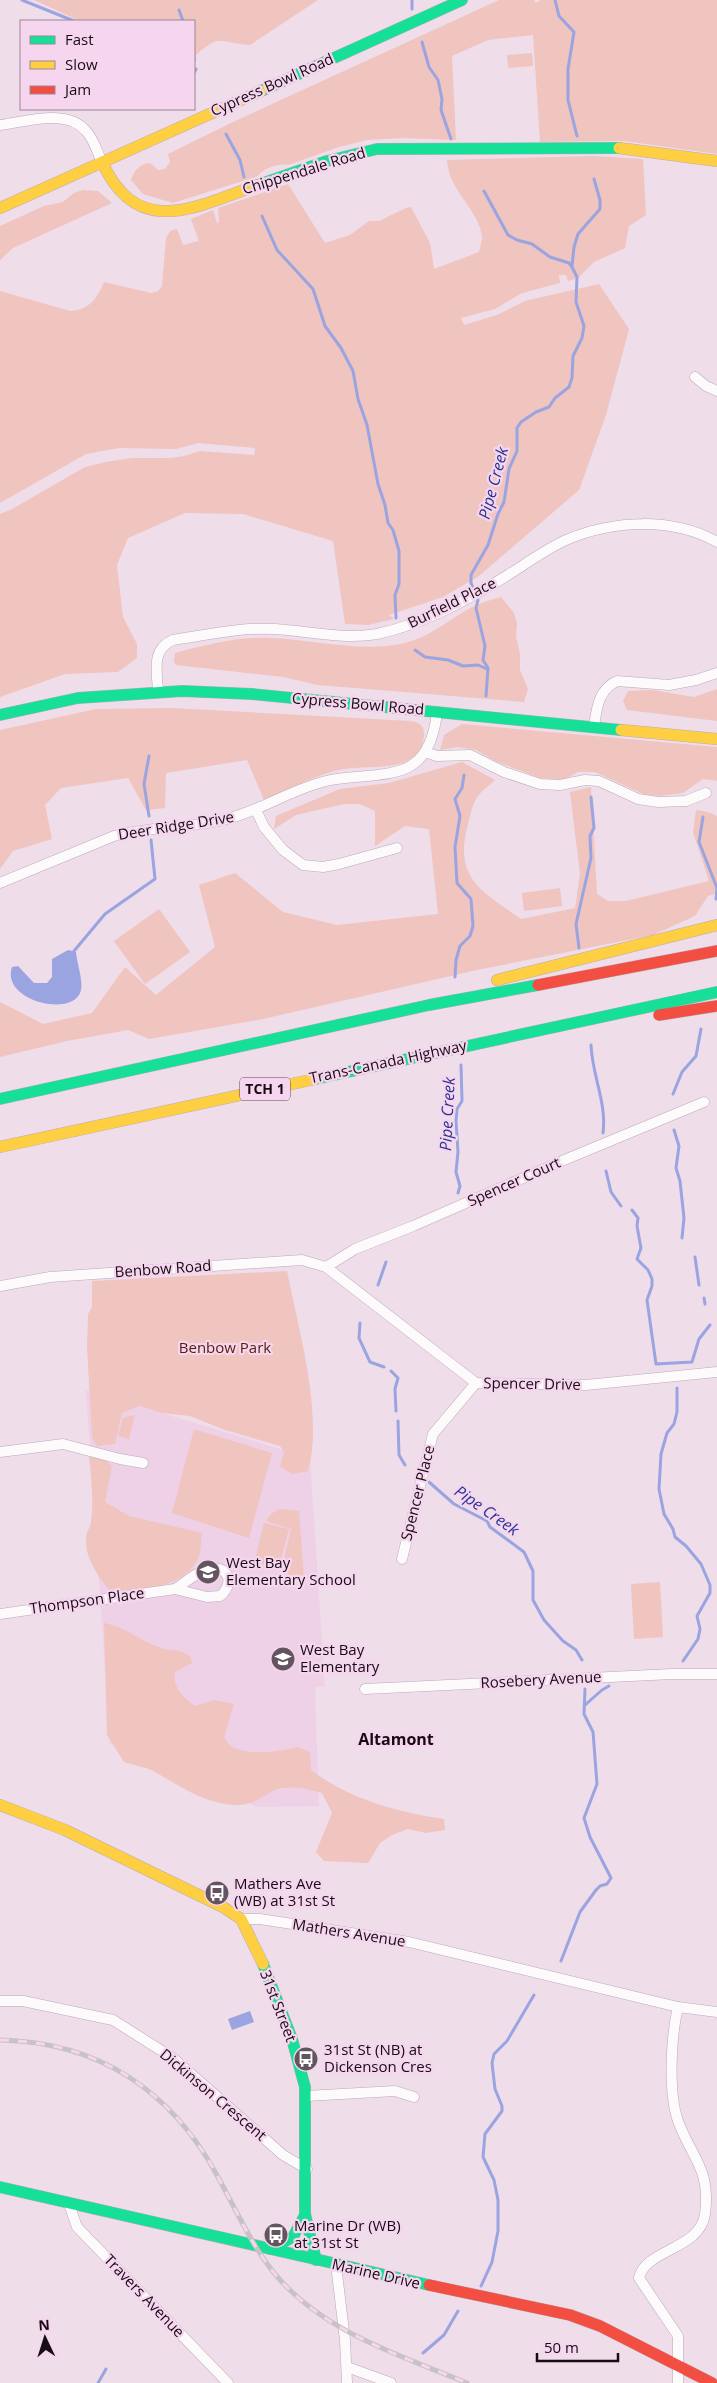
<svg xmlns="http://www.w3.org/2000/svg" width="717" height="2383" font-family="'Open Sans',sans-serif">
<rect width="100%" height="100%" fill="#efddea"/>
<path fill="#eed1e7" d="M86,1390l224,68 15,228 -10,1 4,119 -62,1 -147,-63z"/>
<g fill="#f0c4bf">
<path d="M34,0h284l-68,45c-31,-1 -28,-14 -56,12v-36h-114z"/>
<path d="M499,0h35l2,3 4,-3h177v154l-93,-13 -84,1 -7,-107 -45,5 -36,16 4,84 -54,-2 -35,2 -28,7 -51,18c-8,-2 -25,3 -30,11l-85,27 -30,-9 -12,-14c3,-10 9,-16 19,-17l8,7 7,-1 5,-7 -2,-8 65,-32z"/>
<path d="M532,53l1,13 -25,2 -1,-13z"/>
<path d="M594,156l49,3 3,56 -17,11 -4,22 -31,14 -16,16 -10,3 -2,-6h-7l1,8 -38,10 -27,16 -34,9 3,7 33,-10 28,-14 74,-17 30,45 -23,86 -27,75 -100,86 -36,21 -54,18 5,4 -26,6 -23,-1 -12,-83 -90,-27 -58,-1 -57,25 -11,27 6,52 14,27v14l-19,14 -53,2 -65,23v-183l12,-5 73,-42 21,-5 26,-4h38l14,-2 16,-5 54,4 1,-7 -57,-5 -22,6 -57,-1 -33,6 -86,49v-212l70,20c19,-1 27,-12 34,-29l47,11 7,-2 4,-5 4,-48 4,-7 7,-2 6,16 16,-4 -8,-22 22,-9 4,13 2,-1 -1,-14 70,-24 37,59 25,-8 19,-14h10l27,-13 5,-1 19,36 4,26 45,-17c1,-4 3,-11 3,-15 -2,-26 -34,-47 -35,-77z"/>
<path d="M83,190l15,1 14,12 -99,45 -13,12v-34l44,-20 19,-4 11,-9z"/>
<path d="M501,597l13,16 3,10 -1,13 4,18v16l8,19 -4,13 -206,-17 -35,-8 -107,-12 -2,-3 1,-9c32,-8 64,-17 97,-15 44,2 89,15 133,5 29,-7 48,-28 74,-39 7,-3 15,-5 22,-7z"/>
<path d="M717,689v32l-90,-11 -4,-9 5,-10 24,-1 42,7z"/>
<path d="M172,708l239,13c7,1 13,4 13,12 0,44 -58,30 -85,37 -23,5 -53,21 -75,30l-17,-40 -81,13 -1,35 -19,2 -18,-32 -67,10 -16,17 7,34 -39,12 -13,18v-139l96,-21z"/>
<path d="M462,724l255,23v34l-14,-2 -20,14 -24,3 -16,-2 -48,-22h-17l-15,8 -23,-2 -43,-16 -21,-12 -18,-3 -18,3 4,-15z"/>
<path d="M462,762l33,18c-21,18 -20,17 -27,44 -15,55 14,67 53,95l54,-11 5,-34 -10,-82 21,-5 6,107 11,7h18l83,-20 -16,-49 3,-22 12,2 9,4v77l-9,3 -13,20 -42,19 -176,35 -214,49 -114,20 -21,-9 -61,11 -67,16v-55l43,22 49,-11 33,-46 31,28 59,-48 -16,-62 36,-12 48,39 54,13 101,-11 -9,-85 -24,-3 -30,20v-35l-15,-7h-16l-48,11 -22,14 2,-13 64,-27 49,-6z"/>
<path d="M560,888l2,18 -38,5 -2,-18z"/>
<path d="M159,909l31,43 -45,32 -31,-43z"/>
<path d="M287,1271c11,57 37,144 21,200l-15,3 -13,-7 4,-15 -4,-6 -55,-16 -35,-14 -28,-3 -23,-7 -17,7 -7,31 -18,2 -5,-8 -5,-91 1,-33 4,-7v-26z"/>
<path d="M135,1415l-6,24 -11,-3 5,-18z"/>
<path d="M194,1429l78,24 -23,85 -77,-25z"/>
<path d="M89,1455l11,1 12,10 -7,36 24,14 73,17c-1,6 -1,14 -2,20 -11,36 -57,35 -88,40 -12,-14 -31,-39 -25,-60 1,-4 4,-7 4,-11 3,-21 0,-45 -2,-67z"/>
<path d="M279,1509l20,2 5,68 -23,-6 10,-44 -25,-8 5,-7z"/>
<path d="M264,1523l25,6 -11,40 -24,-7z"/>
<path d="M660,1582l3,55 -29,2 -3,-55z"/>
<path d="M104,1623c22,4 36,18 57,25 13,4 16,-1 30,9l1,6 -17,9c-3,15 9,26 20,34l19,-6 20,4 -10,33c2,3 4,7 7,9 14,10 51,6 66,1l13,5 1,18c38,29 86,42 133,49l1,11 -19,3 -18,-4 -16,6 -12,8 -12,20 -44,-2 -8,-9 16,-39 -10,-20c-14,-4 -36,-9 -49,-2 -12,7 -24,15 -39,14 -34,-3 -53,-19 -81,-34 -8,-4 -20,-6 -29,-9l-17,-27z"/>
</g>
<g fill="#9aa4e1">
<path d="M68,950l8,2c1,12 7,27 5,38 -6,29 -81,11 -69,-23l6,-1 16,17h13l5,-6v-18z"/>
<path d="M250,2011l4,11 -22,8 -4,-11z"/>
</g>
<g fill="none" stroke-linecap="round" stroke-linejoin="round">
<g stroke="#9aa4e1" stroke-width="3">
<path d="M22,0l52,21"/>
<path d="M555,0l4,16 15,16 -6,37v31l9,36"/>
<path d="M412,9v-9"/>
<path d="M179,10l4,11"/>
<path d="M422,42l7,25 9,13 4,19 -1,11 10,29"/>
<path d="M194,57v4"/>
<path d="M194,73l2,-4"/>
<path d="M226,134l14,26 4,17"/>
<path d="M484,191l24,44 9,5 15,4 18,13 19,6 3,4 5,10 -1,25 8,24 -2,12 -9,18 -1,22 -3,9 -14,11 -6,9 -13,5 -15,10 -4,6v23l-8,18 -5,33 -6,12 -10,31 -17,30v8l7,17 -2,8 9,38 -2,14 5,8 -2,28"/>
<path d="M262,216l15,34 36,39 12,37 16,22 12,23 5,28 9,26 11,59 7,21 3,18 5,7 6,21v33l-4,11 1,23"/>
<path d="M572,266l2,-19 4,-13 22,-25v-9l-6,-21"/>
<path d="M415,650l10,7 23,3 15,6 15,-1 9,4"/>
<path d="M149,816l-5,-32 5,-28"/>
<path d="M703,817l-4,25 18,46 -1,11"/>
<path d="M579,948l-3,-24 15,-66 -1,-22 4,-8 -3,-31"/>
<path d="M74,951l31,-37 50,-35 -4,-39"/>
<path d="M455,977l1,-17 4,-14 10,-10 3,-10 -2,-27 -14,-16 -2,-36 5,-31 -5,-17 7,-11 2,-13"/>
<path d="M591,1045c1,30 16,58 12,88"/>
<path d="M673,1094l9,-22 14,-16 5,-27"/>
<path d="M674,1130l5,16 -3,22 4,13 4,37 -2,20"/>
<path d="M606,1171l5,21 10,14"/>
<path d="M458,1193l2,-7 -4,-14 2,-20 -2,-31 1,-12 5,-8 -1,-36"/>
<path d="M632,1210l6,8 -1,8 4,22 -4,11 11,11 4,9v7l-5,14 9,64 36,-2 7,-23 11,-14"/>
<path d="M695,1257l4,28"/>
<path d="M378,1285l8,-23"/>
<path d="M704,1298l1,6"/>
<path d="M360,1323l-1,15 11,24 14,5"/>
<path d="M391,1371l7,7 -3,11 1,22"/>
<path d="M677,1388v24l-3,12 -7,9 -6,21 -2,35 5,25 9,15 2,8 11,9 15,18 9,21v8l-13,23 3,13 -2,10 -15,22"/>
<path d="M398,1421l1,34 6,10"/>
<path d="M429,1482l25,22 33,17 3,6 34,25 9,19v29l11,20 19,21 13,9 6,10"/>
<path d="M585,1705l17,-15 7,-4"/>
<path d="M561,1961l19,-49 16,-22 4,-4 7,-2 4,-6 -21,-41 -6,-19 13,-34 -4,-52 -9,-18 1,-25"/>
<path d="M481,2286l11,-24 6,-31v-31l-4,-20 -11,-23 2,-23 17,-23v-5l-7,-17 -3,-26 2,-9 13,-13 27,-46"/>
<path d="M423,2353l21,-18 14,-24"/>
<path d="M98,2383l8,-14"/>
</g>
<defs>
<g id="street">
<path d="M0,125c25,-3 67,-17 86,6 8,8 11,21 16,31"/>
<path d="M695,377l11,9 11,5"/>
<path d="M158,691c-1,-20 -7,-42 15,-51 33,-5 68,-13 102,-11 33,2 69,11 102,5 47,-10 90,-34 131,-59 19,-12 38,-26 58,-35 47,-20 106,-23 151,2"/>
<path d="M594,726c3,-18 4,-36 23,-45l52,4 27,-5 21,-7"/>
<path d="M425,752l12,4 33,-1 34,17 36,12 20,1 25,-5 14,1 39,18 20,3 28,-1 20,-8"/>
<path d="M256,810l8,17 19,23 20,15 20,2 16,-3 58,-16"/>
<path d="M0,883l114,-47c37,-10 76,-7 113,-17 35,-9 65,-30 99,-38 24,-6 67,-3 86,-16 17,-11 23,-34 25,-53"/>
<path d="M326,1267l29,-18 58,-23 156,-68 135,-56"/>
<path d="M0,1286l50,-9 252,-17 24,7 150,116 110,2 131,-13"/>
<path d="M0,1452l63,-8 57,15 23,4"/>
<path d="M402,1559l31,-125 43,-51"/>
<path d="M0,1614l175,-25 32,8 13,-1c15,-12 9,-31 -10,-27 -13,2 -25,14 -35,20"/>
<path d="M365,1689l307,-15h45"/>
<path d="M241,1919h19l149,23 269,65 39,5"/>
<path d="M0,2001h23l90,19 60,38 110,97 24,14"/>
<path d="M306,2096l89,-5 19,6"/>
<path d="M69,2204l8,23 151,156"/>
<path d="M336,2265l9,75 2,43"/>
<path d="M347,2367l44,16"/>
<path d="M678,2383v-47l-39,-58c6,-29 61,-28 66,-64 6,-45 -13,-55 -27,-93 -10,-29 -7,-85 0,-114"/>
</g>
<g id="fast">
<path d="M261,91l201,-91"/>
<path d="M258,185l69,-24 50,-12 242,-1"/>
<path d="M0,715l78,-17 104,-7 70,3 369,36"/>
<path d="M315,1079l402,-87"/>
<path d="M0,1099l429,-94 109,-20"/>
<path d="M263,1964l29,75 13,48v127l11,46"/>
<path d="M0,2187l429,98"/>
<path d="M270,2249l23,-12 12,-22"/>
</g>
<g id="slow">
<path d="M619,148l98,13"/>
<path d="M102,162c36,79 95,44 156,23"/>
<path d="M0,208l261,-117"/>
<path d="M621,730l96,9"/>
<path d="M497,980l220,-55"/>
<path d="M0,1147l315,-68"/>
<path d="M0,1805l65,25 158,77 18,12 22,45"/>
</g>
<g id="jam">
<path d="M538,985l179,-34"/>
<path d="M659,1015l58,-9"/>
<path d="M429,2285l141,30 30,11 112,57"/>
</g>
</defs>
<use href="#street" stroke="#b9abb5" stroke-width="11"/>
<use href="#fast" stroke="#b9abb5" stroke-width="12"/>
<use href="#slow" stroke="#b9abb5" stroke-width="12"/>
<use href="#jam" stroke="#b9abb5" stroke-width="12"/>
<use href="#street" stroke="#fdfafc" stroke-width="10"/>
<use href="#fast" stroke="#16e098" stroke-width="11"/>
<use href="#slow" stroke="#ffcf43" stroke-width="11"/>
<use href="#jam" stroke="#f24e42" stroke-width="11"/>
<defs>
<path id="rail" d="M0,2040c99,2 172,51 218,137 21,38 40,84 73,114 48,46 116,67 176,92"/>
</defs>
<use href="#rail" stroke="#c7c2c5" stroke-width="5"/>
<use href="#rail" stroke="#f6d6ee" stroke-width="3" stroke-dasharray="9" stroke-linecap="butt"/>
</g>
<defs>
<symbol id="school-disc" viewBox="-11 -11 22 22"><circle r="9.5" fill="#63555f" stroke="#f6d6ee"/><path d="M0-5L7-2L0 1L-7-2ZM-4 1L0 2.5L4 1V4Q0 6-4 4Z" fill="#fff"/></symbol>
<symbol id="bus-disc" viewBox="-11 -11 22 22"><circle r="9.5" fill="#63555f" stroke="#f6d6ee"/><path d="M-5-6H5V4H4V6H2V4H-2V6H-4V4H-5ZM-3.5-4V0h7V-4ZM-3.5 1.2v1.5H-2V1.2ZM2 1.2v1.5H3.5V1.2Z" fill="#fff"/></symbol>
</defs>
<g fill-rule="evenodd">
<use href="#school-disc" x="194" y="1558" width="28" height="28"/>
<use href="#school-disc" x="269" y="1645" width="28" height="28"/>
<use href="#bus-disc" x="203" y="1879" width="28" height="28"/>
<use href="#bus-disc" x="292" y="2045" width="28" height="28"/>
<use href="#bus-disc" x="262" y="2221" width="28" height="28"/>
</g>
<g text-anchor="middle" stroke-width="4.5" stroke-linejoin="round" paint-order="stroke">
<rect fill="#f6d6ee" stroke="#5a4955" stroke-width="1" x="240" y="1077.5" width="50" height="23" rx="4"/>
<g font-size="14" font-weight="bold" fill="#170c14">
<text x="265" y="1094">TCH 1</text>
</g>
<g font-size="15" fill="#170c14" stroke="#f6d6ee">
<text transform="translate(272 85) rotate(-24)" y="5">Cypress Bowl Road</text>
<text transform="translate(304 171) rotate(-17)" y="5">Chippendale Road</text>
<text transform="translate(452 603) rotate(-26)" y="5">Burfield Place</text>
<text transform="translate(358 704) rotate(5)" y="5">Cypress Bowl Road</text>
<text transform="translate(176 826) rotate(-9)" y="5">Deer Ridge Drive</text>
<text transform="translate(388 1062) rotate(-12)" y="5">Trans-Canada Highway</text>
<text transform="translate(514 1182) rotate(-24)" y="5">Spencer Court</text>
<text transform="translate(163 1269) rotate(-4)" y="5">Benbow Road</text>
<text transform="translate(532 1384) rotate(1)" y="5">Spencer Drive</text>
<text transform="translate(418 1493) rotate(-76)" y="5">Spencer Place</text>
<text transform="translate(87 1601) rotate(-8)" y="5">Thompson Place</text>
<text transform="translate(541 1680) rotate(-3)" y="5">Rosebery Avenue</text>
<text transform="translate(349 1933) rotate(9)" y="5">Mathers Avenue</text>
<text transform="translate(278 2006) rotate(69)" y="5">31st Street</text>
<text transform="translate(213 2095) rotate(40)" y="5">Dickinson Crescent</text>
<text transform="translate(376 2274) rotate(13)" y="5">Marine Drive</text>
<text transform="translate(144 2296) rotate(46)" y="5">Travers Avenue</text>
</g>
<g font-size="15" fill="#581c08" stroke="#f6d6ee">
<text x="225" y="1353">Benbow Park</text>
</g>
<g font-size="15" fill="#170c14" stroke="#f6d6ee" text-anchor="start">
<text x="226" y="1568">West Bay<tspan x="226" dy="17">Elementary School</tspan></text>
<text x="300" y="1655">West Bay<tspan x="300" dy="17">Elementary</tspan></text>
<text x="234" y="1889">Mathers Ave<tspan x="234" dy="17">(WB) at 31st St</tspan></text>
<text x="324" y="2055">31st St (NB) at<tspan x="324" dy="17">Dickenson Cres</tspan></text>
<text x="294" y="2231">Marine Dr (WB)<tspan x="294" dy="17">at 31st St</tspan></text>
</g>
<g font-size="16" font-style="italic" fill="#283493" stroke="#f6d6ee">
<text transform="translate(493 483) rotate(-75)" y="6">Pipe Creek</text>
<text transform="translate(447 1114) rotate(-87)" y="6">Pipe Creek</text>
<text transform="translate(487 1510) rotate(35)" y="6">Pipe Creek</text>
</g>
<g font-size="16" font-weight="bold" fill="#170c14" stroke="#f6d6ee">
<text x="396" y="1745">Altamont</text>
</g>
</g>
<rect x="20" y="20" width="175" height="90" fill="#f6d6ee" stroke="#9d8597"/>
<rect x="30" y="36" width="25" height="8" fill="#16e098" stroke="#9d8597"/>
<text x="65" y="45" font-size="15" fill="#170c14">Fast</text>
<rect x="30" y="61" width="25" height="8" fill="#ffcf43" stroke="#9d8597"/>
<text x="65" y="70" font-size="15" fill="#170c14">Slow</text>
<rect x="30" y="86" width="25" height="8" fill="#f24e42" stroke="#9d8597"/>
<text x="65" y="95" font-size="15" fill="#170c14">Jam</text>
<g transform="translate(45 2338) rotate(356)" stroke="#f6d6ee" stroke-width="4" paint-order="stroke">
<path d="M0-4L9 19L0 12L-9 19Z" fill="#170c14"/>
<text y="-8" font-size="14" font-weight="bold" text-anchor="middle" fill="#170c14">N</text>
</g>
<path d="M537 2353v8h81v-8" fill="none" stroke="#170c14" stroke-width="2.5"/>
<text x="544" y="2353" font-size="15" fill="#170c14" stroke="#f6d6ee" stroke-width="4" paint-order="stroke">50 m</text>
</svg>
